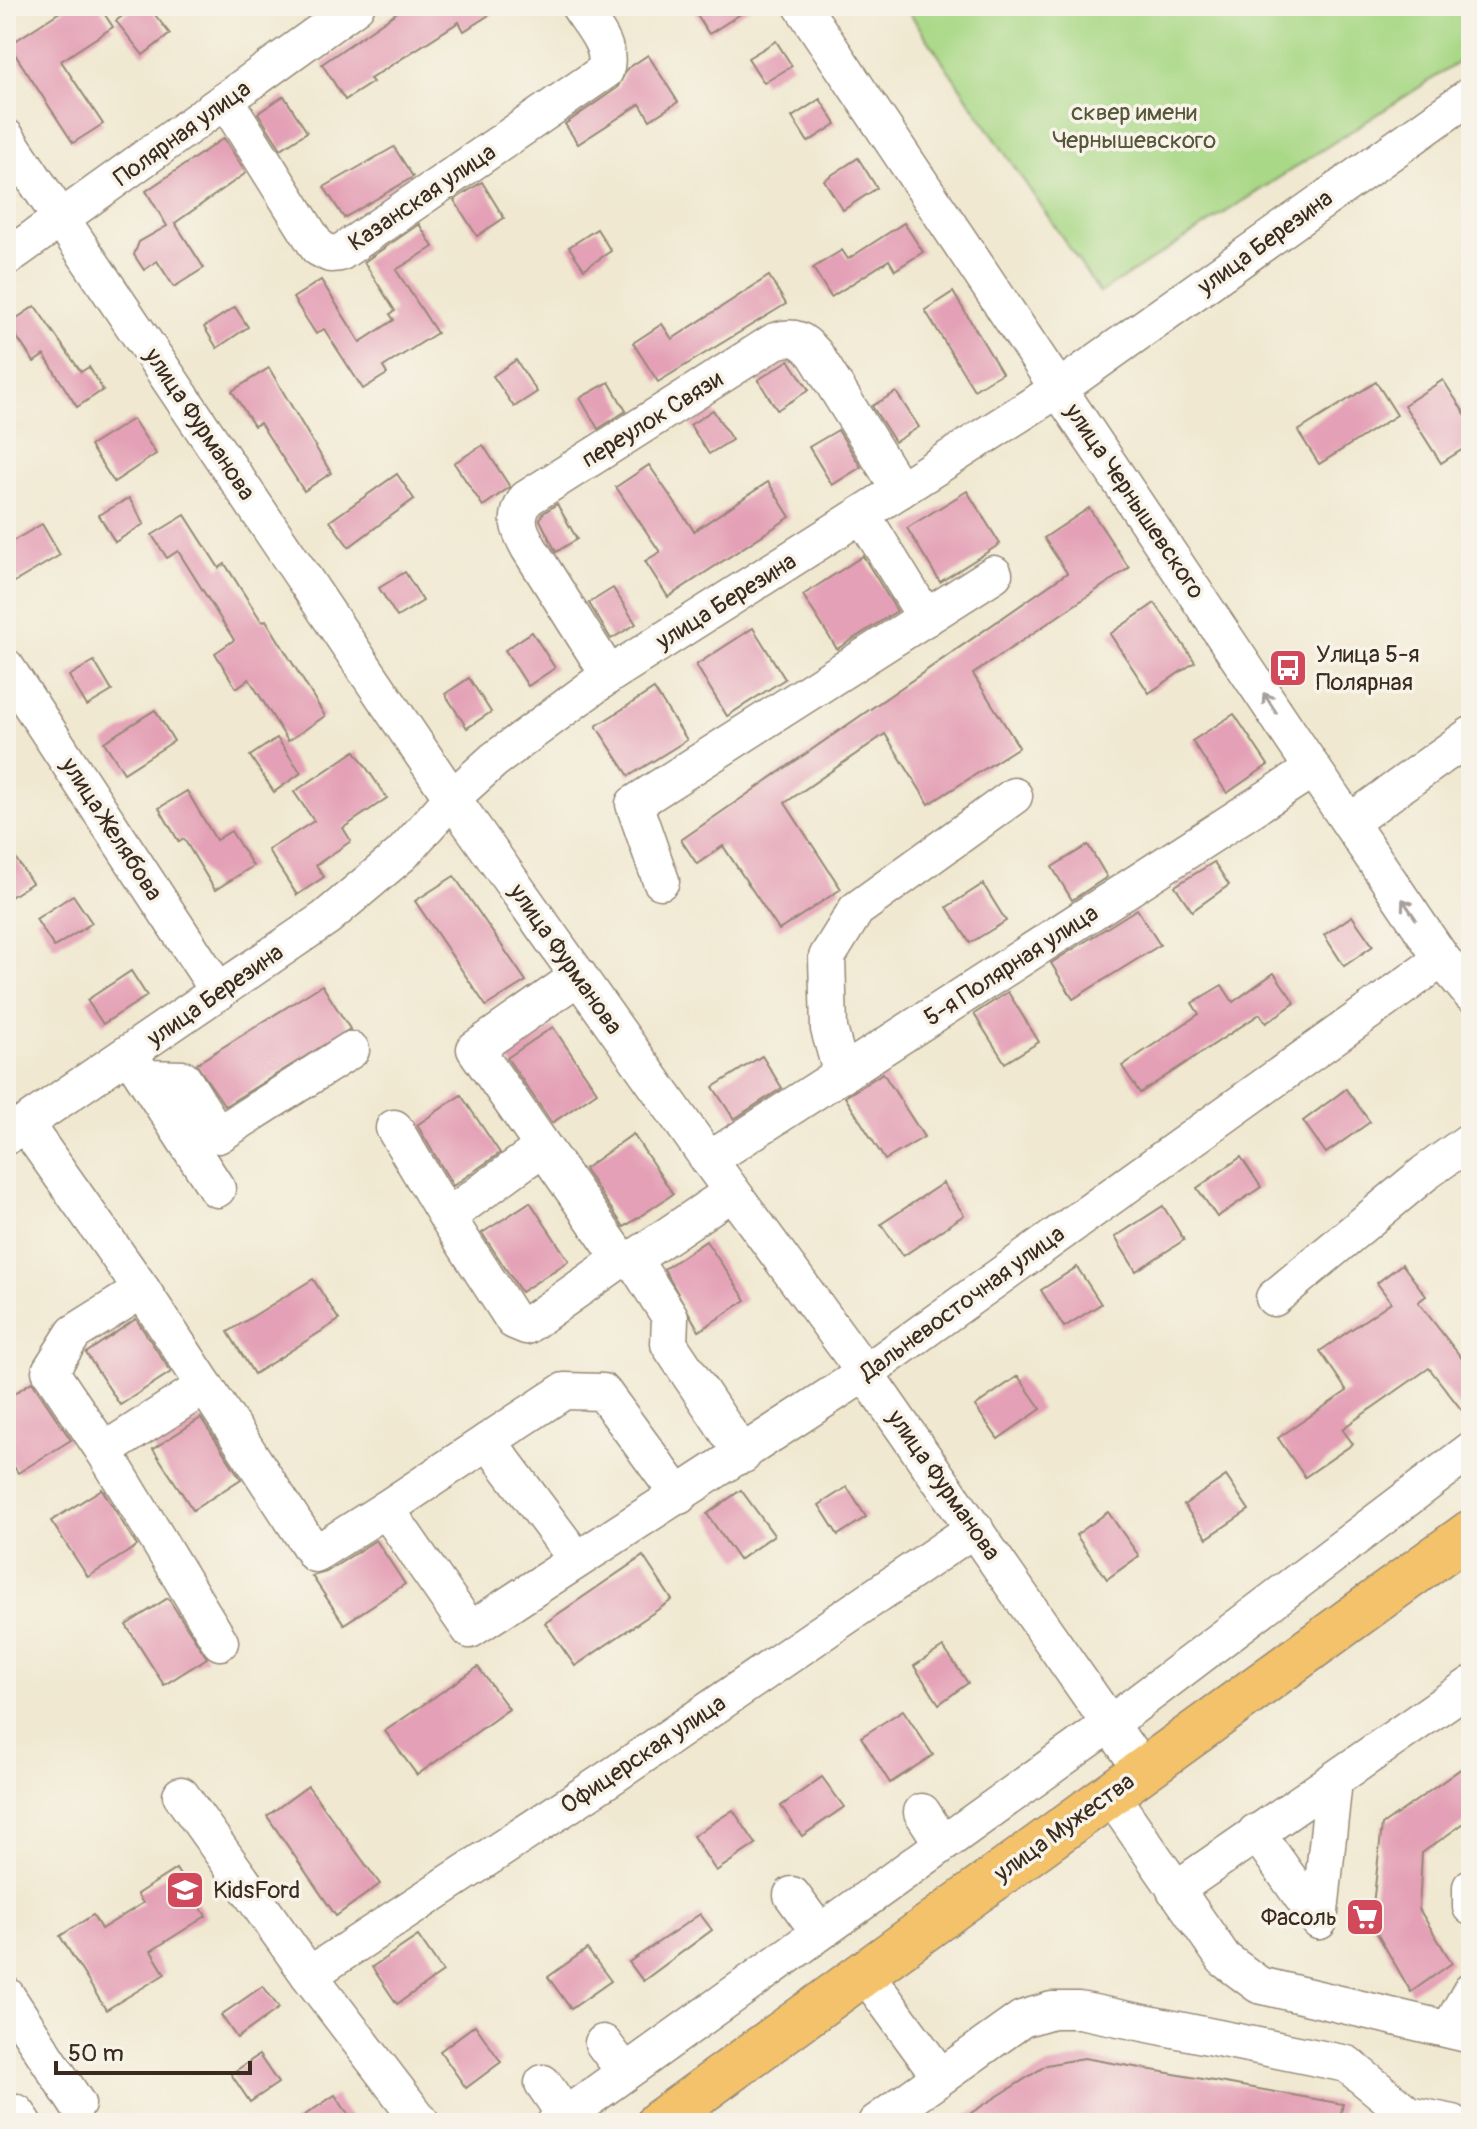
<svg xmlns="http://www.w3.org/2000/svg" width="1477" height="2129" font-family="Pangolin,sans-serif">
<rect width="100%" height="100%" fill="#f7f3e8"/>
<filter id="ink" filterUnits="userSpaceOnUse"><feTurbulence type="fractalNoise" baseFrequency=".0125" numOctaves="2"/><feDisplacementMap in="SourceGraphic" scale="16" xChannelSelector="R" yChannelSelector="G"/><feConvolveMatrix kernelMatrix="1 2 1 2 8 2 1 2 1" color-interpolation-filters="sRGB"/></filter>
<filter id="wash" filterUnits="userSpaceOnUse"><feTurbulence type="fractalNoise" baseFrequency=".006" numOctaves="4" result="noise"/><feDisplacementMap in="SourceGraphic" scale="32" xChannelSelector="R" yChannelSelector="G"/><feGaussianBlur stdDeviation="1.8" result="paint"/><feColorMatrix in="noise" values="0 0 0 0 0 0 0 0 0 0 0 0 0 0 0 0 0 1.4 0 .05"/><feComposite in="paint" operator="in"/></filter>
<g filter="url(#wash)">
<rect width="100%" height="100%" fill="#f0e8d0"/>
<path fill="#a9d886" stroke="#728152" stroke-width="2" d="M905,6h566v48l-371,239z"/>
<g id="blocks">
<g fill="#e4a0b6">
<path d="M69,6h30l14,21 -52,34 42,63 -30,19 -64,-98z"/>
<path d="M135,6h13l22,28 -27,21 -27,-34z"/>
<path d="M406,6h97l-39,25 -5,-9 -89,57 3,3 -28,18 -23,-36z"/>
<path d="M691,6h62l-44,28z"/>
<path d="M776,41l16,25 -28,17 -16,-25z"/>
<path d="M648,55l30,47 -28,18 -10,-16 -62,40 -13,-20 52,-36 10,-19z"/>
<path d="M284,96l23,36 -26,17 -23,-36z"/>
<path d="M820,99l16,25 -28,18 -16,-25z"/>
<path d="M224,138l22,35 -71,50 29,45 -30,19 -17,-26 -13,9 -10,-15 5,-13 28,-16 -21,-35z"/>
<path d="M394,147l19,30 -69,41 -20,-31z"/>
<path d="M858,158l19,30 -34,22 -19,-30z"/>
<path d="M482,182l22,36 -27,18 -23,-36z"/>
<path d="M904,223l19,29 -28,18 -6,-10 -58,37 -18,-29 29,-18 6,9z"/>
<path d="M419,224l14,23 -37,23 41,63 -54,34 4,7 -24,15 -39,-60 -8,5 -23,-36 28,-18 39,62 34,-22 -4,-6 5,-3 -31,-49z"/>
<path d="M597,229l14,22 -27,18 -15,-22z"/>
<path d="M769,276l17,28 -128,78 -25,-39 29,-19 10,15z"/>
<path d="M953,292l49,81 -28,17 -49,-80z"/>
<path d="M35,306l46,66 8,-5 14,23 -26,17 -33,-52 -10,7 -26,-38z"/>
<path d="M235,307l13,20 -31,21 -13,-21z"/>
<path d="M516,360l21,32 -23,15 -21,-31z"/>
<path d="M789,360l20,30 -32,20 -19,-30z"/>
<path d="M269,368l62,105 -27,18 -44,-68 -6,3 -22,-35z"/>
<path d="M1443,380l28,43v21l-30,19 -37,-58z"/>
<path d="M609,382l17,29 -28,18 -18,-31z"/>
<path d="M1376,382l21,33 -78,49 -21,-33z"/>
<path d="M896,392l23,35 -24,15 -23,-36z"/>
<path d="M713,410l19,30 -23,14 -19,-29z"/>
<path d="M133,419l23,35 -42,28 -24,-36z"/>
<path d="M838,430l23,37 -29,18 -23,-38z"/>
<path d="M483,445l27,42 -27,19 -29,-43z"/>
<path d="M649,465l45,66 74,-49 22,35 -122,80 -23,-36 15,-9 -44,-65z"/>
<path d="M397,474l17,25 -65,48 -19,-26z"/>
<path d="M967,491l33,53 -60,38 -33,-54z"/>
<path d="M129,498l15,26 -29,18 -16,-27z"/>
<path d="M557,504l20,35 -21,13 -16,-32 2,-6z"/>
<path d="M1089,508l40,60 -156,106 46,73 -90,57 -44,-70 -100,69 56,86 -62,41 -56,-84 -26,18 -16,-24 386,-267 -23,-35z"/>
<path d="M185,515l34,53 6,-4 37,58 4,-2 59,96 -37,25 -39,-62 -13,9 -21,-35 19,-13 -56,-89 -11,7 -15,-23z"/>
<path d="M42,524l18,31 -54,32v-42z"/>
<path d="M863,556l34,55 -60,38 -34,-54z"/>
<path d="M405,572l18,29 -26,16 -18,-29z"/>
<path d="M613,588l23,36 -25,15 -22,-36z"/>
<path d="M1155,603l40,59 -46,31 -39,-59z"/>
<path d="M753,628l32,51 -58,37 -31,-51z"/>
<path d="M532,632l23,36 -27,18 -23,-36z"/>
<path d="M94,661l18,30 -25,15 -18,-30z"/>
<path d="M469,678l22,34 -24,16 -22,-34z"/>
<path d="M654,689l33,51 -58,36 -33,-50z"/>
<path d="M155,710l19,31 -50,32 -20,-31z"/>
<path d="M1234,714l34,51 -41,28 -35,-52z"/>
<path d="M277,738l24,35 -27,19 -24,-36z"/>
<path d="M355,751l32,47 -44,30 8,13 -35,24 8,12 -27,18 -29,-45 46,-29 -20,-29z"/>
<path d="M187,791l29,49 15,-9 22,35 -38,24 -31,-51 -5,3 -20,-34z"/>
<path d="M6,844l26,39 -26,17z"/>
<path d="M1088,845l19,32 -35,23 -20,-33z"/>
<path d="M1214,862l15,23 -37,26 -17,-25z"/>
<path d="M454,876l72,105 -40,25 -71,-105z"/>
<path d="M983,884l23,37 -36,22 -23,-36z"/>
<path d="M73,895l19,28 -38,24 -18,-28z"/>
<path d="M1137,909l23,36 -87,54 -22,-36z"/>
<path d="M1352,916l21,30 -29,20 -20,-31z"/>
<path d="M131,971l16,25 -44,28 -16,-24z"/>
<path d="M1274,973l21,30 -29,20 -6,-9 -120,79 -18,-27 77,-52 -7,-11 30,-18 11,17z"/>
<path d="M322,985l28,44 -125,77 -29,-42z"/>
<path d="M1008,992l31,50 -34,21 -31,-49z"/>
<path d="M553,1027l44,65 -45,31 -45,-65z"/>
<path d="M762,1056l20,32 -48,31 -21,-32z"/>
<path d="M883,1073l41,64 -39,23 -40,-63z"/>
<path d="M1346,1089l24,33 -44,31 -23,-32z"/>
<path d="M461,1095l39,58 -47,33 -36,-61z"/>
<path d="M633,1134l40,60 -49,33 -40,-58z"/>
<path d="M1241,1157l20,30 -44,30 -20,-29z"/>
<path d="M943,1183l21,32 -61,41 -22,-32z"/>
<path d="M530,1202l39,59 -48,31 -39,-59z"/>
<path d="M1163,1206l21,34 -48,31 -21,-34z"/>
<path d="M706,1241l40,59 -47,31 -35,-62z"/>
<path d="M1402,1264l24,32 -8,6 53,68v52l-42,-54 -87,61 11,15 -48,33 -27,-39 69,-47 -27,-40 71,-49 -14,-19z"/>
<path d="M1077,1267l24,37 -37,23 -23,-37z"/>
<path d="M313,1279l26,41 -85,54 -26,-42z"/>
<path d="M136,1319l35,53 -51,33 -34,-52z"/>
<path d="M1018,1376l23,33 -43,30 -23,-33z"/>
<path d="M32,1382l39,58 -53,33 -12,-19v-55z"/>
<path d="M201,1418l40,61 -48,31 -40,-61z"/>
<path d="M1226,1476l23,34 -42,28 -23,-33z"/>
<path d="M847,1487l19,30 -28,18 -19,-30z"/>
<path d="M102,1489l35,57 -49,31 -37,-56z"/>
<path d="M741,1490l33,45 -35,25 -32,-46z"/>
<path d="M1108,1512l31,44 -32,23 -31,-44z"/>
<path d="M376,1540l29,44 -61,40 -32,-48 14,-4z"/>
<path d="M643,1556l29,44 -97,66 -30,-43z"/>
<path d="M168,1598l39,60 -43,27 -38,-60z"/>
<path d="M943,1647l25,36 -29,21 -25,-38z"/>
<path d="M478,1667l31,42 -92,66 -32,-44z"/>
<path d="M903,1710l30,45 -43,28 -29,-46z"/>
<path d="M1462,1768l9,14v36l-49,35 -3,56 33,54 -41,29 -40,-69 11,-98z"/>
<path d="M822,1777l22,30 -42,29 -21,-30z"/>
<path d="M308,1786l72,98 -44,32 -69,-100z"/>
<path d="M733,1810l23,34 -40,27 -23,-35z"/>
<path d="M176,1869l30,47 -55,35 14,23 -59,36 -46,-74 33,-21 8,14 42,-26 -6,-9z"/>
<path d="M700,1914l12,16 -69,51 -14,-19z"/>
<path d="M418,1936l25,36 -46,32 -25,-37z"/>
<path d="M587,1949l24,32 -40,28 -23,-32z"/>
<path d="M263,1986l16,22 -42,30 -16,-23z"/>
<path d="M475,2025l26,37 -35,26 -26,-37z"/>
<path d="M259,2055l19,28 -28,19 -19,-28z"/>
<path d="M1084,2058l259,46 -4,19h-219l-41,-6 -10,6h-114l92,-58z"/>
<path d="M335,2095l19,28h-61z"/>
</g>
</g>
</g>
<g filter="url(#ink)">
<use href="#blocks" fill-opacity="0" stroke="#968977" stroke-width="2"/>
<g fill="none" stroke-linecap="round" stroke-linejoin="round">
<defs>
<g id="minor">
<path d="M802,6l511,763 129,190 29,35"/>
<path d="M226,101l92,147 12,6 10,-1 265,-182c8,-24 -14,-46 -26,-65"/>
<path d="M6,137l446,661 257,362 156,213 277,397"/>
<path d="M6,258l350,-252"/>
<path d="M863,516l63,102"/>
<path d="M6,667l213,325"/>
<path d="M609,675l-80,-127c-11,-20 -15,-29 -3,-49l249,-158c19,-6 27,-2 40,13l85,136"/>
<path d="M1350,822l121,-87"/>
<path d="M661,881l-27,-77 360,-230"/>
<path d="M579,976l-104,73 146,210h12"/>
<path d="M135,1063l82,126"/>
<path d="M842,1075l-13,-46 -2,-72 29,-47 158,-114"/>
<path d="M146,1078l37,1 35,56 133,-85"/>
<path d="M25,1124l117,166 173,264 71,-45 84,121 395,-257 577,-414"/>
<path d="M394,1128l53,89"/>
<path d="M7,1136l319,-218 76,-64 50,-56 42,-38 115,-85 451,-287 411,-293"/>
<path d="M542,1148l-95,69 67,104 12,5 95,-67"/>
<path d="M709,1160l604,-391"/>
<path d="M732,1192l-99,67 37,58 -1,27 74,111"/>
<path d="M142,1290l-68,43 -24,38 54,80 116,191"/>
<path d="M1274,1298l151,-125 46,-33"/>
<path d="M488,1441l76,-50 39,1 76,104"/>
<path d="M104,1451l101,-65"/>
<path d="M386,1509l102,-68 89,119"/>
<path d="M1110,1794l114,165 35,26 212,50"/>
<path d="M181,1795l128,180 113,148"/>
<path d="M922,1812l20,31"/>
<path d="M1256,1832l63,89"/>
<path d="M1471,1887v20"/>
<path d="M1175,1890l296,-205"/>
<path d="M792,1895l27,37"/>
<path d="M1319,1921l15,-141"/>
<path d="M864,1972l76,104"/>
<path d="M309,1975l305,-200 361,-247"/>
<path d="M6,1995l71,109"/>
<path d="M1450,2028l21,-37"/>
<path d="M603,2043l22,29"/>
<path d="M543,2083l22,32"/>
<path d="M6,2120l11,-7 7,10"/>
<path d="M555,2123l555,-399 361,-274"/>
<path d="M876,2123l146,-104 30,-9h27l268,54 61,50 45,9"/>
</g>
<path id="major" d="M658,2123l813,-591"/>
</defs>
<use href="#minor" stroke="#968977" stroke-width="39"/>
<use href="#major" stroke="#968977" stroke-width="47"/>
<use href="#minor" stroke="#fff" stroke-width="36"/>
<use href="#major" stroke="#f3c26a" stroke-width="44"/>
</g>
<defs><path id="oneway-shaft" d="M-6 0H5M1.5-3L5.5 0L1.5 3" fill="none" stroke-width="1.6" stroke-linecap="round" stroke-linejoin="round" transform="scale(2)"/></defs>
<g stroke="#a79f9a">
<use href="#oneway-shaft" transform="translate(1270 703) rotate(-123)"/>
<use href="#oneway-shaft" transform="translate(1409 909) rotate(-124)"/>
</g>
</g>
<defs>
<symbol id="bus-square" viewBox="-11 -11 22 22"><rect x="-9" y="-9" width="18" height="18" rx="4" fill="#d1495b" stroke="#f7f3e8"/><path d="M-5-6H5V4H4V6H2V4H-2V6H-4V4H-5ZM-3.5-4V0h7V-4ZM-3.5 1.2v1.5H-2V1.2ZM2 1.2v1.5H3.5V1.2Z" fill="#fff"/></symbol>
<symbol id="school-square" viewBox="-11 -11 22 22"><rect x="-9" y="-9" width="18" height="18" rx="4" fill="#d1495b" stroke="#f7f3e8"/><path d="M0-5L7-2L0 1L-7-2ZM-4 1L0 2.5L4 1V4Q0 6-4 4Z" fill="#fff"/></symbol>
<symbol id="supermarket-square" viewBox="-11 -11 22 22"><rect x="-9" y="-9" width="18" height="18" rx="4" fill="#d1495b" stroke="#f7f3e8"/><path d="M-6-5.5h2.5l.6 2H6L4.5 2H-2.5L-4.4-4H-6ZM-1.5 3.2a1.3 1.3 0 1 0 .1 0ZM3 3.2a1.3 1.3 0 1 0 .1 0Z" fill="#fff"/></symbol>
</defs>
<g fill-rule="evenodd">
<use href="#bus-square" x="1266" y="646" width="44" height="44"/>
<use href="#school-square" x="163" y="1868" width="44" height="44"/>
<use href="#supermarket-square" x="1343" y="1895" width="44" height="44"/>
</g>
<g text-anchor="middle" stroke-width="7" stroke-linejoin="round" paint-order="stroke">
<g font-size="24" fill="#565638" stroke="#f7f3e8">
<text x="1134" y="120">сквер имени<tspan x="1134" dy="28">Чернышевского</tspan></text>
</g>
<g font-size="24" fill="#3b2a1e" stroke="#f7f3e8">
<text transform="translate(182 133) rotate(-36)" y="8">Полярная улица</text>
<text transform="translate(422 197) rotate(-34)" y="8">Казанская улица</text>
<text transform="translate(1265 242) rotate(-36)" y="8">улица Березина</text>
<text transform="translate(652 419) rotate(-32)" y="8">переулок Связи</text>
<text transform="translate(200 424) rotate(56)" y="8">улица Фурманова</text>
<text transform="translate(1135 501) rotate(56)" y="8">улица Чернышевского</text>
<text transform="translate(726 601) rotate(-32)" y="8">улица Березина</text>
<text transform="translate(112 829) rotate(57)" y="8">улица Желябова</text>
<text transform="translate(566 959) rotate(55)" y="8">улица Фурманова</text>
<text transform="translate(1011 965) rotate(-33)" y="8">5-я Полярная улица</text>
<text transform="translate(215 995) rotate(-35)" y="8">улица Березина</text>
<text transform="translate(962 1303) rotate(-36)" y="8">Дальневосточная улица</text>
<text transform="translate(944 1485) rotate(55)" y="8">улица Фурманова</text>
<text transform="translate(643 1754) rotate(-34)" y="8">Офицерская улица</text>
<text transform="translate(1064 1827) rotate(-36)" y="8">улица Мужества</text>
</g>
<g font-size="24" fill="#3b2a1e" stroke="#f7f3e8" text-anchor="start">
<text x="1316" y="662">Улица 5-я<tspan x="1316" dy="28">Полярная</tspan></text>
<text x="213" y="1898">KidsFord</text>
<text x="1337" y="1925" text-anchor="end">Фасоль</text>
</g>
</g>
<rect width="1477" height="2129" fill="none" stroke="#f7f3e8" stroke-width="32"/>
<path d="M56 2061v12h194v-12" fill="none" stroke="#3b2a1e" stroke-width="4"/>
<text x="68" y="2061" font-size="24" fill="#3b2a1e" stroke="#f7f3e8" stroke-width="6" paint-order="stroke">50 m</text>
</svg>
